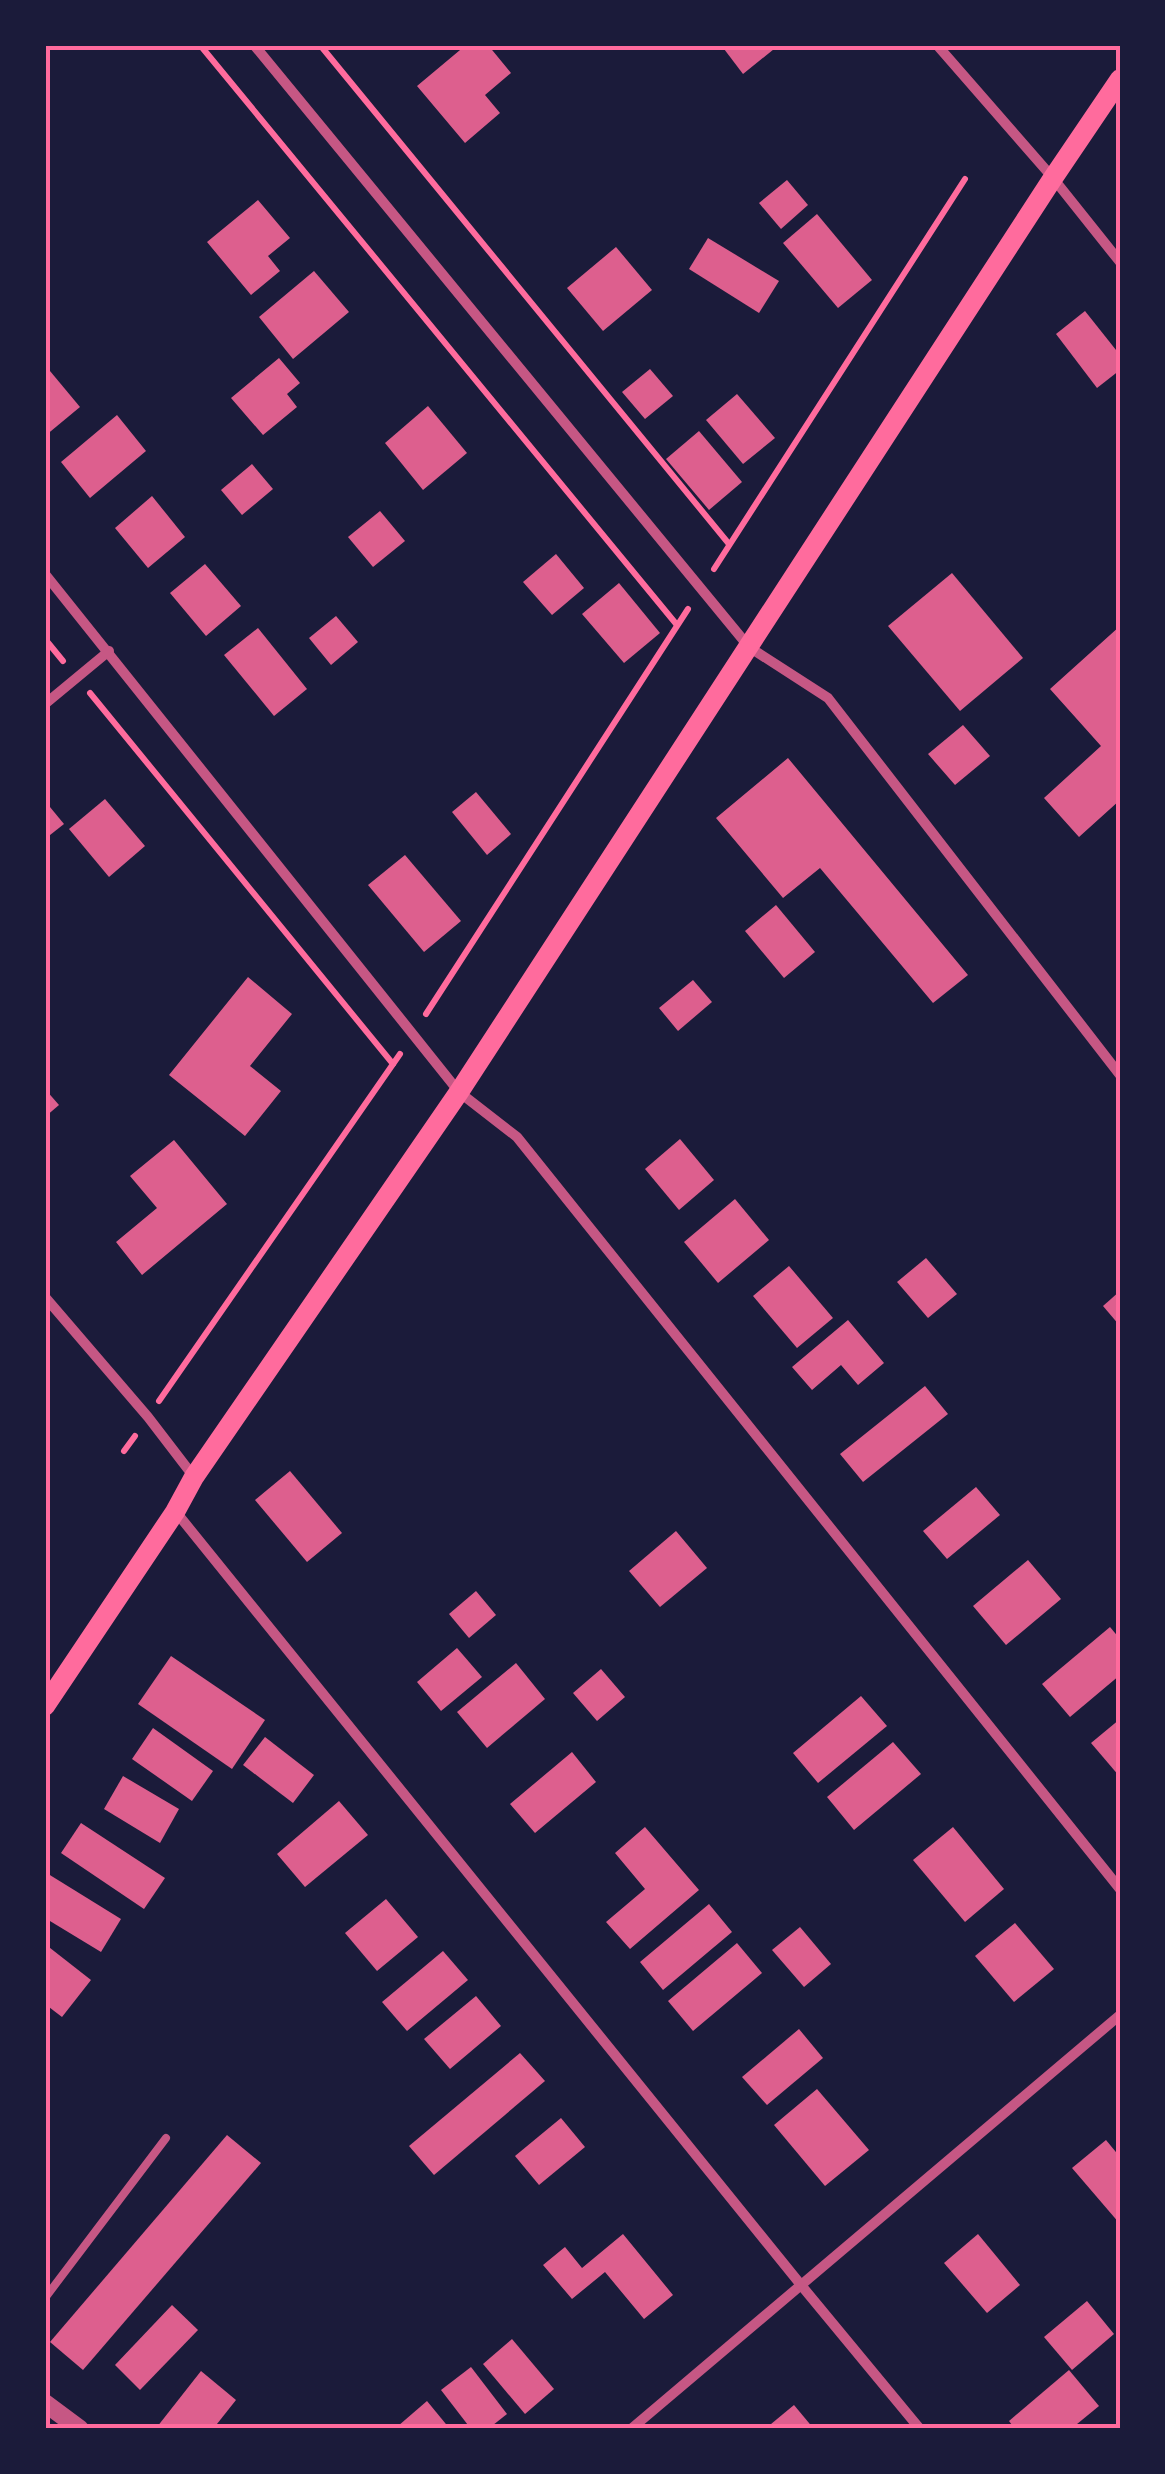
<svg xmlns="http://www.w3.org/2000/svg" width="1165" height="2474" font-family="'Fira Sans Condensed',sans-serif">
<rect width="100%" height="100%" fill="#1b1b3a"/>
<g fill="#dd5f8e">
<path d="M466,45h22l23,28 -26,22 15,18 -35,30 -48,-57z"/>
<path d="M721,45h58l-36,29z"/>
<path d="M787,180l21,25 -27,24 -22,-26z"/>
<path d="M258,200l32,38 -22,18 12,15 -29,24 -44,-53z"/>
<path d="M817,214l55,66 -34,28 -55,-65z"/>
<path d="M708,238l71,43 -20,32 -70,-44z"/>
<path d="M616,247l36,43 -49,41 -36,-43z"/>
<path d="M314,271l35,41 -56,47 -34,-42z"/>
<path d="M1085,311l35,44v15l-23,18 -41,-54z"/>
<path d="M279,358l21,25 -13,11 10,13 -34,28 -32,-37z"/>
<path d="M45,365l35,42 -35,29z"/>
<path d="M650,369l23,27 -28,23 -23,-27z"/>
<path d="M737,394l38,44 -32,26 -37,-44z"/>
<path d="M428,406l39,47 -44,37 -38,-47z"/>
<path d="M117,415l29,36 -56,47 -29,-36z"/>
<path d="M699,431l43,51 -33,28 -43,-51z"/>
<path d="M252,464l21,25 -31,26 -21,-25z"/>
<path d="M152,496l33,41 -37,31 -33,-40z"/>
<path d="M380,511l25,30 -32,26 -25,-30z"/>
<path d="M556,554l28,34 -32,27 -29,-33z"/>
<path d="M205,564l36,42 -35,30 -36,-43z"/>
<path d="M952,573l71,85 -63,53 -72,-85z"/>
<path d="M619,583l41,50 -36,30 -42,-49z"/>
<path d="M336,616l22,26 -27,23 -22,-27z"/>
<path d="M1120,626v174l-41,37 -35,-39 57,-52 -51,-57z"/>
<path d="M258,628l49,61 -33,27 -50,-61z"/>
<path d="M963,725l27,31 -35,29 -27,-31z"/>
<path d="M788,758l180,217 -35,28 -113,-135 -37,30 -67,-80z"/>
<path d="M476,792l35,42 -24,21 -35,-43z"/>
<path d="M105,799l40,47 -36,31 -40,-48z"/>
<path d="M45,801l19,23 -19,15z"/>
<path d="M405,855l56,66 -37,31 -56,-67z"/>
<path d="M776,905l39,47 -31,26 -39,-47z"/>
<path d="M248,977l44,37 -42,52 31,25 -36,45 -76,-61z"/>
<path d="M693,980l19,22 -34,29 -19,-23z"/>
<path d="M45,1089l14,16 -14,12z"/>
<path d="M680,1139l34,41 -35,30 -34,-41z"/>
<path d="M174,1140l53,64 -85,71 -26,-33 41,-34 -27,-32z"/>
<path d="M735,1199l34,41 -51,43 -34,-41z"/>
<path d="M926,1258l31,36 -29,24 -31,-36z"/>
<path d="M789,1266l44,52 -36,30 -44,-52z"/>
<path d="M1120,1291v35l-17,-20z"/>
<path d="M848,1320l36,43 -26,22 -17,-20 -29,25 -20,-23z"/>
<path d="M925,1386l23,28 -85,68 -23,-28z"/>
<path d="M290,1471l52,62 -35,29 -52,-62z"/>
<path d="M976,1487l24,28 -53,44 -24,-28z"/>
<path d="M676,1531l31,37 -47,39 -31,-36z"/>
<path d="M1028,1560l33,39 -55,46 -33,-39z"/>
<path d="M476,1591l20,24 -27,23 -20,-24z"/>
<path d="M1110,1627l10,12v36l-50,42 -28,-33z"/>
<path d="M457,1648l25,29 -41,34 -24,-29z"/>
<path d="M171,1656l94,64 -33,49 -94,-65z"/>
<path d="M516,1663l29,36 -58,49 -30,-36z"/>
<path d="M601,1669l24,28 -28,24 -24,-28z"/>
<path d="M861,1696l26,30 -69,57 -25,-30z"/>
<path d="M1120,1719v58l-29,-34z"/>
<path d="M153,1728l60,43 -21,30 -60,-42z"/>
<path d="M265,1737l49,38 -21,28 -50,-38z"/>
<path d="M893,1742l28,32 -67,56 -27,-33z"/>
<path d="M572,1752l24,30 -61,51 -25,-29z"/>
<path d="M123,1776l56,33 -19,34 -56,-34z"/>
<path d="M339,1801l29,34 -63,52 -28,-33z"/>
<path d="M81,1823l84,55 -21,31 -83,-56z"/>
<path d="M645,1827l54,63 -69,59 -24,-27 39,-33 -30,-36z"/>
<path d="M953,1827l51,62 -39,33 -52,-62z"/>
<path d="M45,1872l76,47 -20,33 -56,-34z"/>
<path d="M386,1899l32,38 -41,34 -32,-38z"/>
<path d="M709,1904l23,28 -69,58 -23,-28z"/>
<path d="M1015,1923l39,46 -40,33 -39,-46z"/>
<path d="M800,1927l31,37 -27,23 -32,-37z"/>
<path d="M737,1943l25,30 -69,58 -25,-30z"/>
<path d="M45,1944l46,36 -29,37 -17,-13z"/>
<path d="M443,1951l25,29 -61,51 -25,-29z"/>
<path d="M476,1996l25,30 -51,43 -26,-30z"/>
<path d="M799,2029l24,29 -56,47 -25,-28z"/>
<path d="M520,2053l25,28 -111,94 -25,-29z"/>
<path d="M817,2089l52,61 -44,36 -51,-61z"/>
<path d="M561,2118l24,29 -46,38 -24,-29z"/>
<path d="M227,2135l34,28 -178,207 -33,-28z"/>
<path d="M1106,2140l14,17v67l-48,-56z"/>
<path d="M623,2234l50,61 -29,24 -39,-47 -33,27 -29,-34 22,-18 17,21z"/>
<path d="M978,2234l42,51 -33,28 -43,-50z"/>
<path d="M1087,2301l27,33 -42,36 -28,-33z"/>
<path d="M172,2305l26,25 -58,60 -25,-25z"/>
<path d="M512,2339l42,50 -29,25 -42,-50z"/>
<path d="M471,2367l36,47 -19,15h-17l-30,-39z"/>
<path d="M1069,2370l30,36 -28,23h-56l-6,-8z"/>
<path d="M201,2371l35,29 -23,29h-53l-3,-2z"/>
<path d="M427,2401l23,28h-50l-2,-3z"/>
<path d="M794,2405l20,24h-49z"/>
</g>
<g fill="none" stroke-linecap="round" stroke-linejoin="round">
<g stroke="#ff6b9d" stroke-width="6">
<path d="M200,45l477,580"/>
<path d="M320,45l409,499"/>
<path d="M714,569l251,-390"/>
<path d="M45,639l18,22"/>
<path d="M90,693l303,371"/>
<path d="M426,1014l262,-405"/>
<path d="M159,1401l241,-347"/>
<path d="M124,1451l11,-15"/>
</g>
<path stroke="#c65784" stroke-width="8" d="M45,2298l121,-160"/>
<g stroke="#c65784" stroke-width="10">
<path d="M254,45l495,602 79,51 292,377"/>
<path d="M937,45l116,133 67,84"/>
<path d="M45,574l414,518 58,45 603,752"/>
<path d="M45,704l64,-53"/>
<path d="M45,1297l103,120 46,60"/>
<path d="M176,1512l625,773 119,144"/>
<path d="M631,2429l489,-414"/>
</g>
<path stroke="#c65784" stroke-width="18" d="M45,2403l35,26"/>
<path stroke="#ff6b9d" stroke-width="20" d="M45,1706l130,-194 19,-35 265,-385 594,-914 67,-99"/>
</g>
<rect width="1165" height="2474" fill="none" stroke="#1b1b3a" stroke-width="95"/>
<rect x="48" y="48" width="1070" height="2378" fill="none" stroke="#ff6b9d" stroke-width="4"/>
</svg>
